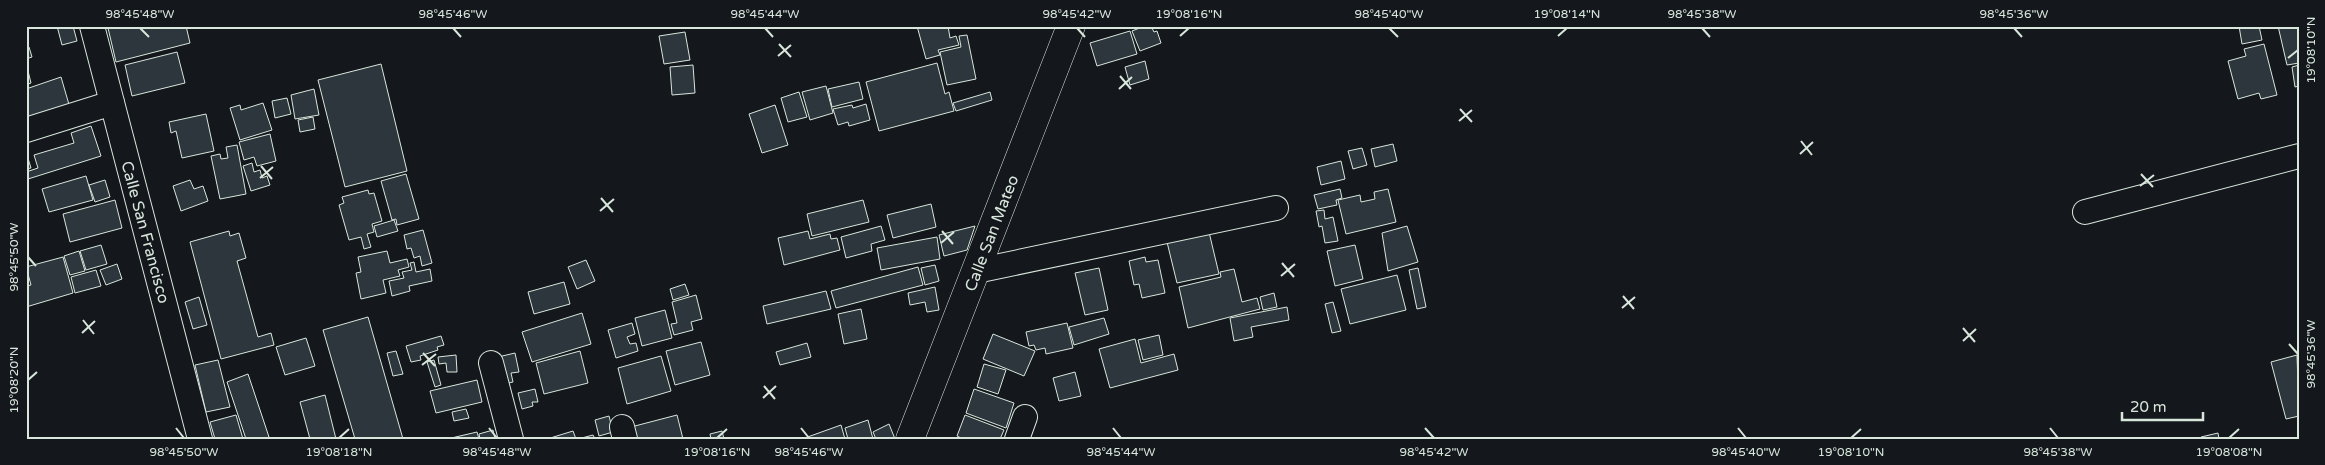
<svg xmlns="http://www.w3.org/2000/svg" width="2325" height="465" font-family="'Varela Round',sans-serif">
<rect width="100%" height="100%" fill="#14181c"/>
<g fill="#2c363c" stroke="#d8e6dc">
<path d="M57,26h16l4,15 -15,4z"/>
<path d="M115,26h71l4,17 -74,19 -8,-34z"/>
<path d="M917,26h31l2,12 6,-2 3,9 -21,5 2,5 -14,4z"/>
<path d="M1145,26h6l3,6 3,-1 4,12 -21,8 -8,-20z"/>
<path d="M2239,26h20l3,14 -20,4z"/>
<path d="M2278,26h21v37l-12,2z"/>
<path d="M1130,31l7,23 -40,12 -7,-23z"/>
<path d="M685,32l5,28 -26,4 -5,-28z"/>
<path d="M967,35l9,44 -29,6 -7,-33 21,-5 -2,-11z"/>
<path d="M2264,44l13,51 -16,4 -2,-6 -21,6 -10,-38 18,-5 -2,-7z"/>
<path d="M29,47l3,10 -6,2v-11z"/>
<path d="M177,52l8,31 -53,13 -7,-31z"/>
<path d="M1145,61l4,18 -19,6 -5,-18z"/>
<path d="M26,63l5,20 -5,2z"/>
<path d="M937,63l8,31 4,-2 5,19 -75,20 -13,-49z"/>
<path d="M381,64l26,107 -62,16 -27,-107z"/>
<path d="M693,65l2,28 -23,2 -2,-28z"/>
<path d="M2299,65v21l-4,1 -3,-20z"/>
<path d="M61,77l9,31 -40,13 -4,-13v-19z"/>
<path d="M859,82l4,17 -31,8 -4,-18z"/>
<path d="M826,86l7,27 -23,7 -8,-28z"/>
<path d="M314,89l5,26 -24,4 -4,-24z"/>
<path d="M799,92l8,25 -19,5 -7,-24z"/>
<path d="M990,92l2,8 -36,11 -3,-8z"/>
<path d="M287,98l4,16 -16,4 -3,-17z"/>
<path d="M263,103l9,27 -32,10 -10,-32 10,-3 1,5z"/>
<path d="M866,104l4,16 -21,6 -1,-4 -10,3 -5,-16 19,-4 1,3z"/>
<path d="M775,105l13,40 -26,8 -13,-39z"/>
<path d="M206,114l8,37 -32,7 -6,-27 -5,2 -2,-11z"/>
<path d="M313,117l2,12 -15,3 -2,-12z"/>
<path d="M91,126l10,30 -73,23 -2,-7 12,-4 -4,-13 40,-12 -3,-10z"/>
<path d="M270,134l6,27 -19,5 -3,-9 -10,3 -5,-18z"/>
<path d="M1393,144l4,17 -22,6 -4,-18z"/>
<path d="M237,145l9,49 -26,5 -9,-43 9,-2 1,5 7,-1 -2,-11z"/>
<path d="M1362,148l5,17 -14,4 -5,-18z"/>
<path d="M26,152l5,16 -5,1z"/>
<path d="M1341,161l4,18 -24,6 -4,-18z"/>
<path d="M252,163l2,9 6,-2 2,8 5,-2 3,9 -19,6 -8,-25z"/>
<path d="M406,174l13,45 -22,6 -1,-6 -4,1 -11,-39z"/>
<path d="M86,176l7,24 -44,12 -7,-23z"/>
<path d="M105,180l5,17 -15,5 -6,-17z"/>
<path d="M190,180l4,9 9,-3 5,15 -27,10 -8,-25z"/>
<path d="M1340,189l2,9 -6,2 1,5 -19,4 -4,-14z"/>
<path d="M1388,189l8,33 -50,12 -8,-34 22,-5 1,7 14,-3 -1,-7z"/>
<path d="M368,190l1,4 5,-1 8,28 -10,3 2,8 -7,2 4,13 -7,2 -3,-12 -12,3 -10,-35 5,-2 -2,-6z"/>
<path d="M115,200l7,28 -52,14 -7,-28z"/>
<path d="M863,200l6,22 -57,14 -5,-22z"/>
<path d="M931,204l5,23 -43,11 -6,-23z"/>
<path d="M1324,210l1,9 8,-2 5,24 -13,2 -3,-17 -3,1 -3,-16z"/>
<path d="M394,220l4,11 -21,6 -3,-11z"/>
<path d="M881,226l4,14 -14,4 1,7 -26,7 -5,-21z"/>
<path d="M975,226l-8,24 -23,6 -5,-21z"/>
<path d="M1407,226l11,36 -30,9 -6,-38z"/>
<path d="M423,230l9,33 -10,3 -2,-10 -6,2 -3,-10 -4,1 -3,-14z"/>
<path d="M229,231l1,5 9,-3 7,25 -9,3 21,76 13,-4 3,12 -53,14 -31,-117z"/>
<path d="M808,231l2,8 20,-5 1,5 6,-1 3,12 -56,15 -6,-27z"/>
<path d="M1209,232l10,42 -42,9 -10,-41z"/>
<path d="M937,237l3,22 -59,11 -4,-22z"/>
<path d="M101,245l6,19 -21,6 -6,-19z"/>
<path d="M1355,245l8,34 -28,7 -8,-35z"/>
<path d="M79,251l6,20 -15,4 -6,-19z"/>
<path d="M387,251l3,12 17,-4 2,8 -11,3 2,6 -17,4 3,13 -25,6 -5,-26 5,-1 -3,-15z"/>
<path d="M63,257l10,36 -47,14v-21l5,-1 -5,-18z"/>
<path d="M1145,257l1,5 12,-2 7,33 -23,5 -3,-14 -5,1 -5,-24z"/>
<path d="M586,260l9,21 -18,8 -9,-22z"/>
<path d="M414,262l2,10 14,-3 2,12 -23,5 1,5 -18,5 -3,-15 15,-3 -2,-6 10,-2 -2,-7z"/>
<path d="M117,264l5,15 -16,6 -6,-15z"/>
<path d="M935,265l4,16 -14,4 -4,-17z"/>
<path d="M918,267l5,18 -87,23 -5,-17z"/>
<path d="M1099,268l9,42 -23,5 -10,-42z"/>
<path d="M1418,268l8,39 -9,2 -8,-39z"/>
<path d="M1234,269l8,33 15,-4 3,11 -72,19 -9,-41 42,-10 -1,-5z"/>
<path d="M96,270l5,16 -26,7 -4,-16z"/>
<path d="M1397,275l9,35 -56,14 -9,-35z"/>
<path d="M564,282l6,22 -36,10 -6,-22z"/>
<path d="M685,284l4,11 -16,5 -3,-11z"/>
<path d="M935,287l4,23 -12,2 -2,-10 -15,3 -2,-12z"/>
<path d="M826,291l5,18 -64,15 -4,-18z"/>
<path d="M1274,293l3,14 -14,3 -3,-13z"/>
<path d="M696,295l6,24 -11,3 2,8 -19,5 -3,-11 6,-1 -5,-21z"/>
<path d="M199,297l8,28 -14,4 -8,-27z"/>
<path d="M1333,302l8,29 -9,2 -7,-29z"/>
<path d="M1287,307l2,13 -38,7 2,10 -19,4 -4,-23z"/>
<path d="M861,309l6,30 -23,5 -6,-30z"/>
<path d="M665,310l7,28 -30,8 -7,-28z"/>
<path d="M582,313l9,31 -59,18 -10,-30z"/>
<path d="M368,317l35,122h-48l-32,-109z"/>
<path d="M1104,318l5,16 -35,11 -5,-18z"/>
<path d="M632,323l3,11 -8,3 3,7 6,-1 2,8 -22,7 -8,-28z"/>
<path d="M1067,323l6,25 -27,6 -1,-6 -9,2 -2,-5 -5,1 -3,-14z"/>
<path d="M993,334l42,17 -11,25 -41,-17z"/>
<path d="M1159,335l4,20 -20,5 -5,-20z"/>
<path d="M441,336l3,9 -7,2 1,3 -18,6 1,4 -10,2 -5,-16z"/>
<path d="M306,338l9,28 -30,9 -9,-28z"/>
<path d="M1135,339l6,24 33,-9 4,16 -68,18 -11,-39z"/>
<path d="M701,342l9,33 -35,10 -9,-34z"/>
<path d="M807,343l4,14 -31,8 -4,-13z"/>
<path d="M396,351l7,23 -10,2 -6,-23z"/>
<path d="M580,351l8,32 -44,11 -8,-31z"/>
<path d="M515,353l4,19 -8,1 2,9 -9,2 -6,-27z"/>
<path d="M456,355l1,17h-10l-1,-9 -7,1 -1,-7z"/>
<path d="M2297,355l2,61 -13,3 -15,-57z"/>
<path d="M661,356l10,35 -44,13 -9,-36z"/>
<path d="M218,360l12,47 -24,5 -11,-47z"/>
<path d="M434,360l7,25 -6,2 -8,-25z"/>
<path d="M984,364l22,6 -8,24 -21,-7z"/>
<path d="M1075,372l6,24 -22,5 -6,-23z"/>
<path d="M248,374l21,63 -6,2h-17l-19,-57z"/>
<path d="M477,380l5,22 -46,11 -6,-22z"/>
<path d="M535,389l3,13h-6l1,4 -11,3 -4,-16z"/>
<path d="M974,389l40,14 -8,25 -40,-15z"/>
<path d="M325,395l11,44h-26l-10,-37z"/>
<path d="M466,409l3,9 -15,3 -2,-9z"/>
<path d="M236,415l7,24h-28l-5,-17z"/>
<path d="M677,415l6,24h-49l-3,-12z"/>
<path d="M965,415l39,15 -4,9h-37l-6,-3z"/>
<path d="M609,416l4,16 -14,4 -4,-16z"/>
<path d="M868,420l5,19h-25l-3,-11z"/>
<path d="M889,424l6,15h-19l-3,-7z"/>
<path d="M841,425l4,14h-43z"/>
<path d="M493,430l2,9h-15l-1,-5z"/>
<path d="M573,431l3,8h-29z"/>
<path d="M722,431l2,8h-13l-1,-5z"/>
<path d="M477,432l2,7h-32z"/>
<path d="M2218,433l1,6h-18v-2z"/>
<path d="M593,435l2,4h-17z"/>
</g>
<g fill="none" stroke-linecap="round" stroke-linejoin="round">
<defs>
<g id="street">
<path d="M92,26l108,413"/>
<path d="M26,130l86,-27"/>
<path d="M2085,212l214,-56"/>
<path d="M976,271l300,-63"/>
<path d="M491,363l20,76"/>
<path d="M622,427l3,12"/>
<path d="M1017,439l8,-22"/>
</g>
<path id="secondary" d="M910,439l161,-413"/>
</defs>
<use href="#street" stroke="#d8e6dc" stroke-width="26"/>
<use href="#secondary" stroke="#d8e6dc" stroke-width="29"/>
<use href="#street" stroke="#14181c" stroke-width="24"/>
<use href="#secondary" stroke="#14181c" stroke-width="28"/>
</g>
<path fill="none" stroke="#d8e6dc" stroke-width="2" d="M140,28l9,9M453,28l8,9M765,28l8,9M1077,28l8,9M1389,28l9,9M1702,28l8,9M2014,28l8,9M1180,36l9,-8M1558,36l9,-8M779,44l12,13M778,56l13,-11M2288,58l10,-8M1120,76l11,13M1119,89l13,-12M1460,109l12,13M1459,121l13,-11M1801,141l11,14M1800,154l13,-12M261,166l11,13M2141,174l12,13M260,178l13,-11M2140,186l14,-11M601,198l12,14M600,211l14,-12M942,231l11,13M941,243l13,-11M28,257l8,9M1282,263l12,14M1281,276l14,-12M1623,296l11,13M1622,308l13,-11M83,320l11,14M1963,328l12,14M82,333l13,-12M1963,341l13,-12M2289,344l9,10M423,353l12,13M422,365l14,-11M28,380l9,-8M764,386l11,13M763,398l13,-12M176,428l8,10M489,428l8,10M801,428l8,10M1113,428l8,10M1425,428l9,10M1738,428l8,10M2050,428l8,10M339,438l10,-9M717,438l10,-9M1851,438l10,-9M2229,438l10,-9"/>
<g text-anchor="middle" stroke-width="4" stroke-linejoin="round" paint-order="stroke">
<g font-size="16" fill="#d8e6dc" stroke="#14181c">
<text transform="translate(146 232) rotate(75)" y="6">Calle San Francisco</text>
<text transform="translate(991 233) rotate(-69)" y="6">Calle San Mateo</text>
</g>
</g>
<rect width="2325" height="465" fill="none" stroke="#14181c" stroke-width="55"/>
<path d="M2122 412v8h81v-8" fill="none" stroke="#d8e6dc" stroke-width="2.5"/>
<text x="2130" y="412" font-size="15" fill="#d8e6dc" stroke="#14181c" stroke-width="4" paint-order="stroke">20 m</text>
<rect x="28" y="28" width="2270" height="410" fill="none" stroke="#d8e6dc" stroke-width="2"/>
<g font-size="12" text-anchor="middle" fill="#d8e6dc">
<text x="140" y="18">98°45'48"W</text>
<text x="453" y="18">98°45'46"W</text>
<text x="765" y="18">98°45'44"W</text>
<text x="1077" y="18">98°45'42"W</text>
<text x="1189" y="18">19°08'16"N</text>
<text x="1389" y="18">98°45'40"W</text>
<text x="1567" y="18">19°08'14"N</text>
<text x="1702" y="18">98°45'38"W</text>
<text x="2014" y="18">98°45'36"W</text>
<text transform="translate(2311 50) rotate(-90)" y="4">19°08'10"N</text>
<text transform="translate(14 257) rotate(-90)" y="4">98°45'50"W</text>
<text transform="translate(2311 354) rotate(-90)" y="4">98°45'36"W</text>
<text transform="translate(14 380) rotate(-90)" y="4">19°08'20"N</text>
<text x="184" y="456">98°45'50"W</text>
<text x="339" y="456">19°08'18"N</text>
<text x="497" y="456">98°45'48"W</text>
<text x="717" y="456">19°08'16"N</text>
<text x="809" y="456">98°45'46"W</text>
<text x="1121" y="456">98°45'44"W</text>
<text x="1434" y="456">98°45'42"W</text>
<text x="1746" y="456">98°45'40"W</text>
<text x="1851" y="456">19°08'10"N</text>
<text x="2058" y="456">98°45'38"W</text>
<text x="2229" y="456">19°08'08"N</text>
</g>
</svg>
